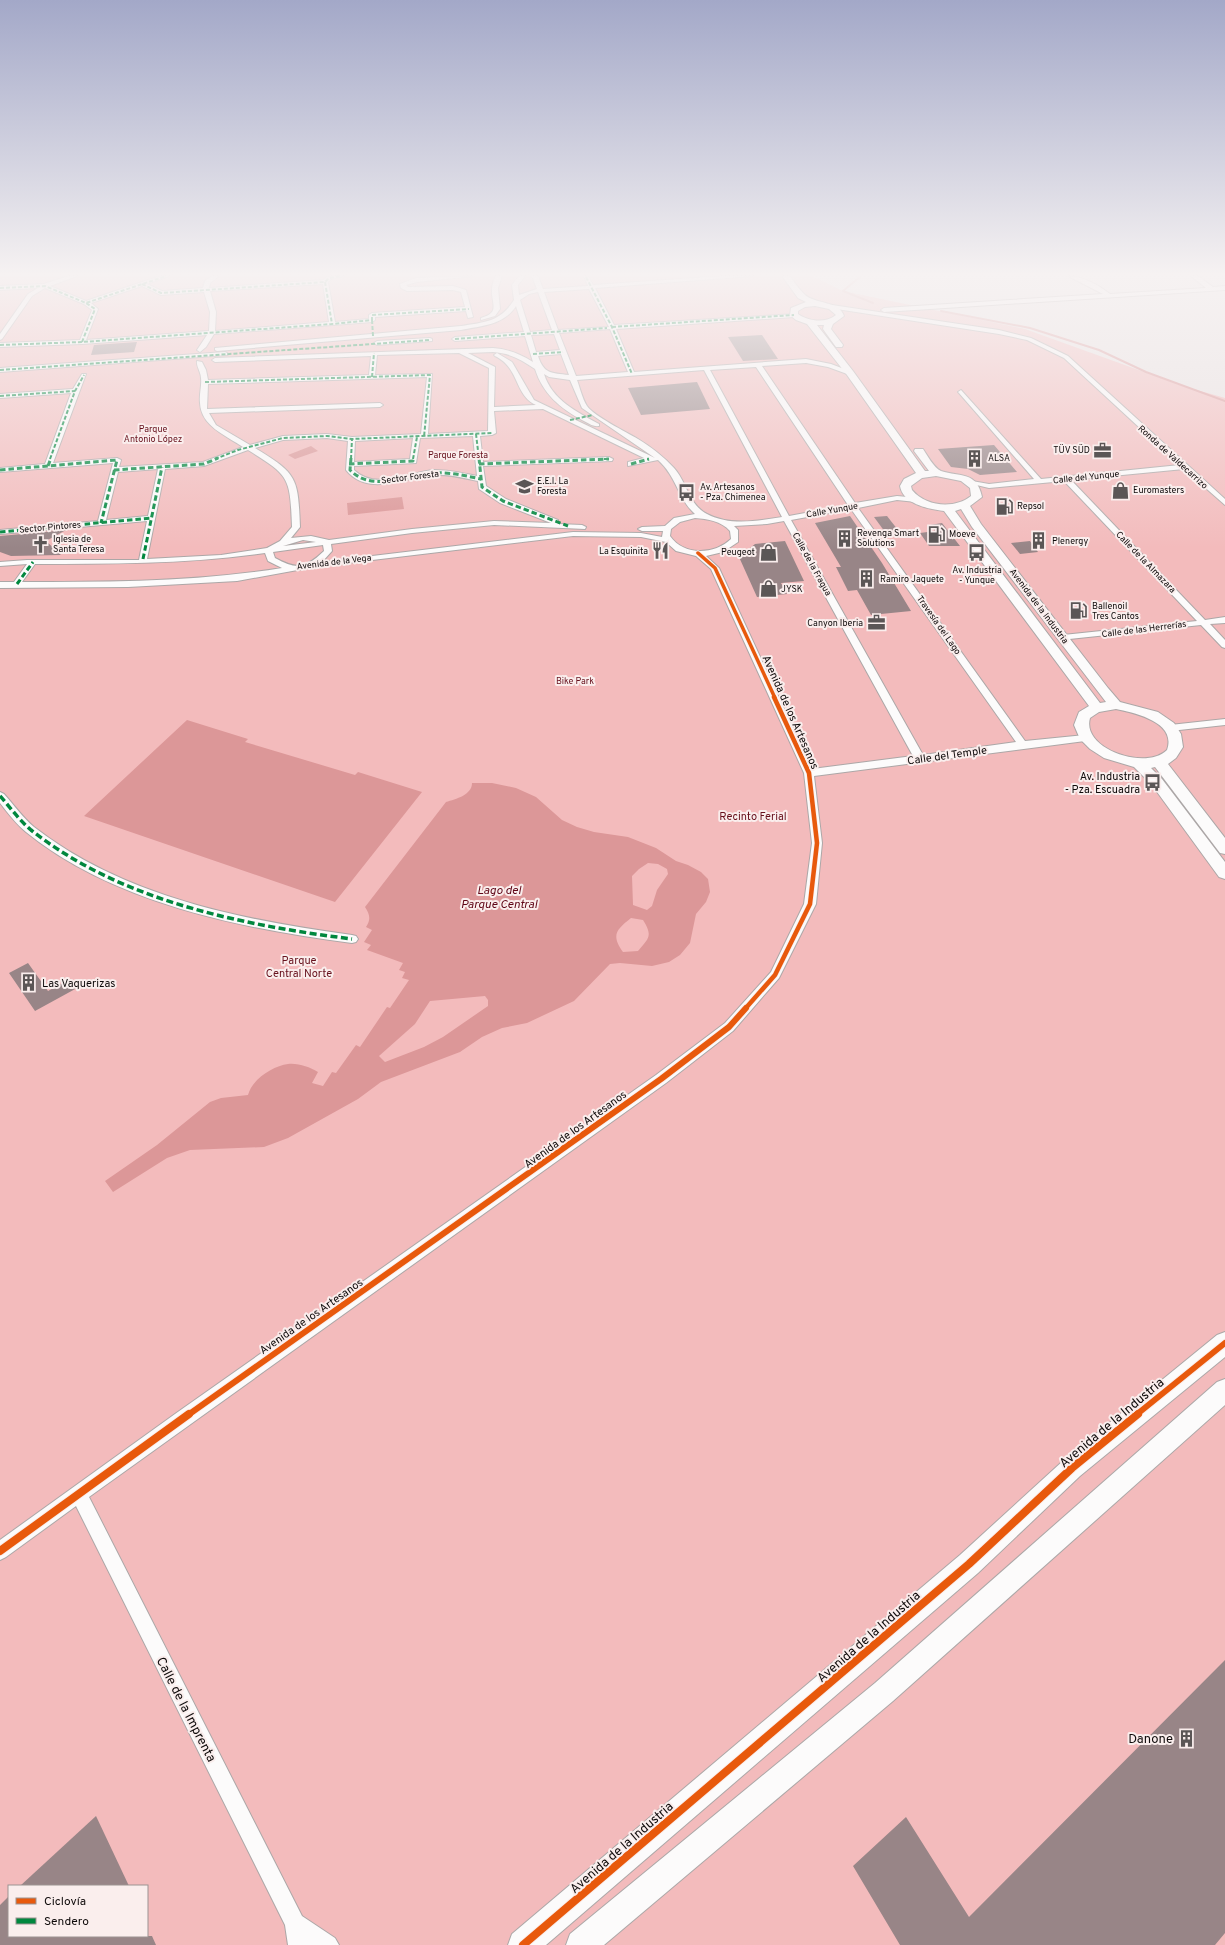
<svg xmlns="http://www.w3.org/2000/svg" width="1225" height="1945" font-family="Overpass,sans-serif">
<rect width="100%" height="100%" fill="#eae3e3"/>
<path fill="#f3bbbc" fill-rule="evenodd" d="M0,276h812l31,15 182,38 158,57 42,12v1547h-1225zM9,1886h138v50h-138z"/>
<g fill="#dc9798" fill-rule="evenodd">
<path d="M311,446l7,5 -23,8 -7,-4z"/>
<path d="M402,497l2,12 -56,6 -1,-12z"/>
<path d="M187,720l61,19 -3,3 110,33 3,-3 64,20 -87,110 -251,-86z"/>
<path d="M472,783h20l24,5 20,9 26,23 15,7 17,5 34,5 28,11 20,13 12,4 13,7 7,7 2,13 -4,10 -10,12 -6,29 -10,12 -11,7 -17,4 -32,-3 -10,1 -36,37 -47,22 -25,5 -20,9 -22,15 -79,30 -23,17 -70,39 -24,9 -74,3 -23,8 -54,34 -8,-11 52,-36 53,-43 11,-4 27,-3c4,-16 25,-29 40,-31 11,-1 21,3 30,8l-6,11 11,3 9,-14 4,1 20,-28 4,2 27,-40 3,1 19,-28 -7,-2 3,-6 -6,-2 4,-7 -36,-13 4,-5 -7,-3 8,-12 -6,-3c5,-8 4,-12 -1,-20l81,-105c10,-3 26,-7 26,-19zM648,863l10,1 9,5 1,5 -11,16 -5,16 -5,4 -14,-5 -1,-29 7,-7zM631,918l12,2c10,16 6,18 -5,31l-15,1c-12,-17 -7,-22 8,-34zM485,996l3,4v6l-45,31 -19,10 -39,15 -6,-6 36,-32 15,-23z"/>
</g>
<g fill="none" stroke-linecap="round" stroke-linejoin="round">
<g stroke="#dc9798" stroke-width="2">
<path d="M861,276l-18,15 30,12"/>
<path d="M941,311l89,17 69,22 47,22 79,29"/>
</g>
</g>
<g fill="#988587">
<path d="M762,335l16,24 -35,2 -15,-24z"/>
<path d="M137,342l-3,10 -43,3 3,-10z"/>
<path d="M697,382l13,27 -69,6 -13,-27z"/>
<path d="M994,445l23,27 -37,3 -12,-6 -17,-2 -13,-18z"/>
<path d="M850,516l32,47 29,48 -40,4 -14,-25 -9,1 -12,-24h5l-26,-44z"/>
<path d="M887,516l11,14 -13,2 -11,-15z"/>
<path d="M942,523l18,23h-31l-9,-13 15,-2 -5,-6z"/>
<path d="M66,530l-20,11 15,14 -50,1 -11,-4v-16z"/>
<path d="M785,541l19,40 -23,2 6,11 -30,3 -18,-40 16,-13z"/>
<path d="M1030,541l8,11 -18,2 -9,-11z"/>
<path d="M28,963l20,28 22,-12 7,9 -42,23 -26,-38z"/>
<path d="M1225,1660v273l-10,12h-315l-47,-79 53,-49 63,100z"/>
<path d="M96,1816l33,70h-109z"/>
<path d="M9,1896v40h143l4,9h-156v-40z"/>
</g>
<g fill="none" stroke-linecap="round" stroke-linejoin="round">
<defs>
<g id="street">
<path d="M68,276h9l-27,10 36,15 74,-25h9l-22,8 15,7 41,-3 2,-7 7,-5h7l-9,7 -1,5 114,-8 6,-4h15l-13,3 -3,3 7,40 34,-3v-4l3,-2 93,-6 -4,-15 -8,-2 -46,1 -6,-3 -1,-4 16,-6 58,-2 -57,6 -11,3 2,2 45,-1 13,4 7,27 -5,1 -2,-7 -91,6v3l-3,2 -158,12 -8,13 -6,5 -3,-2 10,-15 -125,9 -82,3v-4l80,-3 12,-30 -8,-6 -39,-16 -13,8 -30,43 -2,1v-6l28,-40 10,-6 -38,2v-4l44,-2zM323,284l6,38 -114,9 1,-19 -6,-21zM142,286l19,9 43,-3 6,20 -1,19 -123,9 12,-31 -7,-6z"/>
<path d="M496,276h6l-4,12 2,21 -5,7 -14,4v-2c20,-6 10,-14 11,-29 0,-5 2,-9 4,-13z"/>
<path d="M519,276h6l-7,9 1,10 18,-6 -5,-13h6l5,13 45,-3 -4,-10h4l5,9 130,-9h30l-158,12 19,37 182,-11 1,1 -3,2 -178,12 18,43 172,-13 25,5 21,8v2l-2,1 -22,-8 -22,-4 -44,3 93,137 42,-7 22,2v4h-3l-19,-2 -39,8 167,233 60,-6 5,3 -5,3 -271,35 8,67 -6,61 -37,74 -46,53 -67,52 -577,414 213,419 33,22 4,7h-51l-3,-20 -209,-419 -70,51 -6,3v-20l175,-126 481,-339 69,-52 46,-51 33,-68 8,-61 -8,-70 -93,-204 -15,-13 -20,-5 -10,-9 -25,-5 -68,-1 -259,31 -77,14 -109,6 -128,1v-6h14l13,-18 -27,2v-4l27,-2h112l8,-39 -147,13v-4l98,-9 15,-58 -113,9v-4l45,-4 26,-71 -71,5v-4l73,-5 9,-15h4l-33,89 64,-5 4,2 -2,7 84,-5 40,-15c-18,-12 -42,-21 -43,-44 -1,-9 2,-17 1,-25 0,-6 -5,-12 -4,-17l5,1 4,8 2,10 161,-5 2,-19 -156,6 -3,-2 3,-2 278,-10c15,1 27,6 40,14l-8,-26 -70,5 -3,-2 3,-2 69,-5 -8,-26c-12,19 -34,20 -55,24l-244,21 -2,-1v-2l246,-22c24,-4 39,-4 53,-26l-2,-15zM589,289l20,38 -51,3 -14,-38zM538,292l14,38 -22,2 -10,-32 9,-6zM610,329l18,43 -52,4 -17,-43zM554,334l6,16 -24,2 -5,-17zM493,352c17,1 29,8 42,17 8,25 25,39 47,51 6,3 11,7 17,6v-2c-22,-12 -47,-24 -55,-50l5,3 21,3 12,28 73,50 -121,-58 -22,-38 -15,-9 -3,2 1,1c25,12 19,39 41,49l-42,2 1,-40 -27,-14zM459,353l30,15 -1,63 -60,3 4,-60 -57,1 2,-20zM561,354l8,21c-18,-2 -25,-1 -31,-19zM756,367l92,138 -59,11 -79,-146zM704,370l78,147c-24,4 -53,9 -75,-3 -19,-10 -20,-32 -33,-46 -11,-12 -23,-21 -36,-29 -12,-7 -44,-23 -51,-33 -5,-8 -7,-18 -10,-26zM427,377l-6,57 -69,3 -25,-3 -44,2 -33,9 -34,-20 -7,-12 171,-6 3,-2 -3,-2 -173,6 1,-25zM543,409l101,49 -16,4v4l30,-6c19,17 20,39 37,54l-21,4 -9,8 -23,1 -4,2 4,2h21l-1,6 -21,-4 -68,-1 -251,30 10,-11 -1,-7 81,-11 82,-8 91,4 1,-2 -4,-2 -24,-1v-4l-52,-21 -20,-13 -3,-20 129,-5 1,-2 -4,-2 -126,5 -3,-26 12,-1 4,-2 -2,-22zM473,436l4,40c-14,-3 -28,-6 -43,-6 -26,2 -58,21 -80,0v-4l62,-3 4,-25zM327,438l21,3 -2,29c23,28 61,6 89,5 14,-1 28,3 43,6l1,8 21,14 51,20 -57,-2 -82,8 -83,11 -18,-4 -20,2 9,-11c-2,-49 -2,-53 -45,-79l28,-8zM413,438l-3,21 -56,3 1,-21zM248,450c42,26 42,27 44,77l-12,14 -13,7 -46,7 -74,4 18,-90 39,-3zM158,469l-10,47 -42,4 12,-48zM851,509l165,233 -93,13 -132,-235zM695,518c13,1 26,3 35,13l1,8c-17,16 -47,17 -61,-3l1,-7 9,-7zM784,521l129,235 -101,13 -93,-201 -13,-12 17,-4 15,-10v-12l-4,-4 33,-2zM303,540l13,2 -33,4zM323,545l1,6c-19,18 -27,19 -49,7l-2,-6zM265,553l3,8 14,7c-86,14 -173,14 -260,14l13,-18c77,0 153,0 230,-11z"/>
<path d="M1068,276c14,0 31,9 42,18l96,-6 -15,-12h7l15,11 12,-1v4l-341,22 -3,-2 3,-2 219,-14z"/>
<path d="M832,305l167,25 32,8 37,18 157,143v6l-41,-36 -113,11 134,140 20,-3v6l-15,1 15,16v8l-3,-1 -21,-22 -141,15 -1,-2 4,-3 134,-14 -133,-140 -75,7 -21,-5 4,-2 17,3 45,-5 -75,-86 -1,-1 3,-2 80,89 139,-14 -116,-107 -37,-18 -28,-6 -169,-26 -1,-1z"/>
<path d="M430,338l2,1v2l-55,4 -3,-2 3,-2z"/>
<path d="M225,352l2,1v2l-227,17v-4z"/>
<path d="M1225,719v6l-55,6 -5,-3 5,-3z"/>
<path d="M0,792l4,2c10,11 19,24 30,33 90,70 208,93 318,108l4,1 2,3 -2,3 -4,1c-109,-14 -239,-40 -326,-111 -10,-8 -18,-19 -26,-29z"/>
</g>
<g id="secondary">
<path d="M782,276h8c4,6 9,13 14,18 11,11 35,6 40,22l-11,8 -2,5 12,16 -1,2h-6l-13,-18 1,-4h-7l36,46 72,100h4l-15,-20 1,-2h8c4,6 11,19 18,22 19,6 36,0 41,26l-12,9 11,18 127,164 12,14 38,10 16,11 7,11 2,13 -7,11 -8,6 57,74v16l-5,-1 -65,-86 -4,1 11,11 63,83v17l-6,-2 -67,-92 -18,-18 -30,-9 -14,-9 -10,-10 -6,-14 5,-13 10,-6 -145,-195c-16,-2 -41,-7 -44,-25l4,-7 12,-6 -69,-98 -40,-51 -11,-4 -6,-5 1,-7 15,-6 -8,-4zM815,306l14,3 7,6c-11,9 -28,6 -38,-1v-3l7,-4zM936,476l25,5 9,7 1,8c-16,13 -45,11 -59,-6l-1,-4 11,-8zM961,509l11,18 134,175 -6,1 -145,-192zM1116,709c19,4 61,13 51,41 -21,21 -86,-1 -77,-32l9,-6z"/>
<path d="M1225,1332v25l-145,119 -102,97 -432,372h-38l4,-11 448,-379 104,-95 153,-125z"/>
<path d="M1225,1379v26l-332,296 -289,244h-38l4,-11 305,-251 342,-301z"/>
</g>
</defs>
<use href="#street" stroke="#aca7a7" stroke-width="2"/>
<use href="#secondary" stroke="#aca7a7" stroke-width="2"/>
<use href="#street" fill="#fcfbfb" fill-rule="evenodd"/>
<use href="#secondary" fill="#fcfbfb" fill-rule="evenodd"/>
<g stroke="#00873e" stroke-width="2" stroke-dasharray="4 2" stroke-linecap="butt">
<path d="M586,277l26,50 20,47"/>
<path d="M325,282l7,42"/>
<path d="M142,284l19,9 164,-11 4,-4 12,-2"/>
<path d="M0,288l45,-2 41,17 80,-27"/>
<path d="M372,320l1,16"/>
<path d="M612,327l182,-12"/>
<path d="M455,339l152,-11"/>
<path d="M82,342l13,-33 -9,-6"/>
<path d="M0,345l82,-3 250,-18 40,-4v-5l97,-6"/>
<path d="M533,354l30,-2"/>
<path d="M0,370l430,-30"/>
<path d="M372,377l2,-24"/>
<path d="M205,382l225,-7 -6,62"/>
<path d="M0,396l75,-5"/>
<path d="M570,420l23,-5"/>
<path d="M476,434l3,25"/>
<path d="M50,459l25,-68 9,-16"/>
<path d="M215,459l23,-9 45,-12 44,-2 25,3 140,-6"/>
<path d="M351,459l1,-20"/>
<path d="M413,459l4,-22"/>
<path d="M598,459h11"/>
<path d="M647,459h2"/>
</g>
<g stroke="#00873e" stroke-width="3" stroke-dasharray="5.5 3" stroke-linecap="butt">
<path d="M351,458l-1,12c24,24 57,3 85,3 16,-1 31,3 46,6"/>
<path d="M479,458l3,29 21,14 65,25"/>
<path d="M349,464l64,-3v-3"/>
<path d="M479,464l130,-5"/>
<path d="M631,464l18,-5"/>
<path d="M48,466l3,-8"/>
<path d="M0,470l117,-10 -16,63"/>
<path d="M114,470l90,-6 14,-6"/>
<path d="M0,532l151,-14"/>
<path d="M143,559l19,-92"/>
<path d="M17,584l16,-22"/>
</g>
<path stroke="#00873e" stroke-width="3.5" stroke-dasharray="7 3.5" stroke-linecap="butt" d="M0,796c10,11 19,24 31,34 90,71 210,95 321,109"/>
<defs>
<path id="cycleway-far3" d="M698,553l17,15 60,130"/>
<path id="cycleway-far2" d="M745,1009l30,-34 35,-71 7,-61 -8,-70 -35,-76"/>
<g id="cycleway-far1">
<path d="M188,1415l473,-336 68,-52 17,-19"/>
<path d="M1136,1415l89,-72"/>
</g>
<g id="cycleway">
<path d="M0,1551l189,-137"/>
<path d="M523,1945l446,-381 103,-96 66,-54"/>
</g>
</defs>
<use href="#cycleway-far3" stroke="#faeeed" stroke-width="5"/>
<use href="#cycleway-far2" stroke="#faeeed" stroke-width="6"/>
<use href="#cycleway-far1" stroke="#faeeed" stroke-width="8"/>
<use href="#cycleway" stroke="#faeeed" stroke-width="10"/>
<use href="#cycleway-far3" stroke="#e8590c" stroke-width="3.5"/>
<use href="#cycleway-far2" stroke="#e8590c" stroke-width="4.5"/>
<use href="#cycleway-far1" stroke="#e8590c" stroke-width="6"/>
<use href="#cycleway" stroke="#e8590c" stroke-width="8"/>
</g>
<linearGradient id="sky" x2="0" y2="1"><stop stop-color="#a3a8c8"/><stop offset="0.5" stop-color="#f6f2f2"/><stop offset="1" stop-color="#f6f2f2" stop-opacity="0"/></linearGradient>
<rect width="1225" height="548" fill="url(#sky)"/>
<defs>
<symbol id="office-bare" viewBox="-9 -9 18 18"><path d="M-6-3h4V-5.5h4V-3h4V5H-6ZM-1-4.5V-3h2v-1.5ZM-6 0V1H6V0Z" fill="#5b5656" stroke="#faeeed" stroke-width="2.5" paint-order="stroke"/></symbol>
<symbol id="building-bare" viewBox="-9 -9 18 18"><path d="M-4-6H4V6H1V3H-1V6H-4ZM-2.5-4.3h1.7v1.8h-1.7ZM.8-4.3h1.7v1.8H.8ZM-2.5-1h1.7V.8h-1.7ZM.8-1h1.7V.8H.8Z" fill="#5b5656" stroke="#faeeed" stroke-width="2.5" paint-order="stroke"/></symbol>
<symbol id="school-bare" viewBox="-9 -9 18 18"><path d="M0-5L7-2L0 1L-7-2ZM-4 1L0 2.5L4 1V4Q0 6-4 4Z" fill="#5b5656" stroke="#faeeed" stroke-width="2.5" paint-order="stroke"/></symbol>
<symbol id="shop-bare" viewBox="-9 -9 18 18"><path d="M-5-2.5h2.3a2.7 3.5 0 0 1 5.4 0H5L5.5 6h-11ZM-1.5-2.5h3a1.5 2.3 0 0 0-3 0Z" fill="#5b5656" stroke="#faeeed" stroke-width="2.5" paint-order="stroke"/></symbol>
<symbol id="bus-bare" viewBox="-9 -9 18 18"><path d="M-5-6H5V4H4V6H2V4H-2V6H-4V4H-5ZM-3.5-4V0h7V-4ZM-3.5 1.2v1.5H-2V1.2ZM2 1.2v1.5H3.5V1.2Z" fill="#5b5656" stroke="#faeeed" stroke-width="2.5" paint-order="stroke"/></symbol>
<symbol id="fuel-bare" viewBox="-9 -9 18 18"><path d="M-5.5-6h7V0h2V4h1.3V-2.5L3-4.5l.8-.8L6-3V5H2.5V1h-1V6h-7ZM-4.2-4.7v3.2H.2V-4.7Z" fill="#5b5656" stroke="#faeeed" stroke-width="2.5" paint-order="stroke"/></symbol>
<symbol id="church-bare" viewBox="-9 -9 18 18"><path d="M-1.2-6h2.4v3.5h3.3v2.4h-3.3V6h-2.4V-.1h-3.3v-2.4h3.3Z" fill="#5b5656" stroke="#faeeed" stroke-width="2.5" paint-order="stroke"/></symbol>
<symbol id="restaurant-bare" viewBox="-9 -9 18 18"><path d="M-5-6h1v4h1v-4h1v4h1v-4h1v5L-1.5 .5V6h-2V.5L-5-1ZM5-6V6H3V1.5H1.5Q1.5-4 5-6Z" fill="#5b5656" stroke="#faeeed" stroke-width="2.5" paint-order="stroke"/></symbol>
</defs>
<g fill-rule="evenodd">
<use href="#office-bare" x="1090" y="438" width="25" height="25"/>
<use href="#building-bare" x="962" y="446" width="25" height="25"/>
<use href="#school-bare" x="512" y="474" width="25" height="25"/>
<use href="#shop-bare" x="1108" y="478" width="25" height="25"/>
<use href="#bus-bare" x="674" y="480" width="25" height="25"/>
<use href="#fuel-bare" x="992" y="494" width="25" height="25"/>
<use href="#fuel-bare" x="924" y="522" width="25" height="25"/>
<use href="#building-bare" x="832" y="526" width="25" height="25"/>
<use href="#building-bare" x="1026" y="528" width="25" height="25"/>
<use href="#church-bare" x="28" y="532" width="25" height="25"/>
<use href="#restaurant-bare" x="648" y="538" width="25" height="25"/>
<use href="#shop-bare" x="756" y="540" width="25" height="25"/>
<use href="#bus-bare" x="964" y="540" width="25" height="25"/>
<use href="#building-bare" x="854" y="566" width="25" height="25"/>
<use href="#shop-bare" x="756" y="576" width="25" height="25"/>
<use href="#fuel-bare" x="1066" y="598" width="25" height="25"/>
<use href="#office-bare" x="864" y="610" width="25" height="25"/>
<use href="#bus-bare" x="1140" y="770" width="25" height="25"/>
<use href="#building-bare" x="16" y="970" width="25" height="25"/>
<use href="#building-bare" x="1174" y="1726" width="25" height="25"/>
</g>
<g text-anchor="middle" stroke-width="4" stroke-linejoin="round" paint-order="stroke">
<g font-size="9" fill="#67111d" stroke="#faeeed">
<text x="153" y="432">Parque<tspan x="153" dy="10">Antonio López</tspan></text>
<text x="458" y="458">Parque Foresta</text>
<text x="575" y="684">Bike Park</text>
</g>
<g font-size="9" fill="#0e0a0a" stroke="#faeeed" text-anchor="start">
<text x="1090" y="453" text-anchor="end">TÜV SÜD</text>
<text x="988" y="461">ALSA</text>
<text x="537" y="484">E.E.I. La<tspan x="537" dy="10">Foresta</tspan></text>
<text x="700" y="490">Av. Artesanos<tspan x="700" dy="10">- Pza. Chimenea</tspan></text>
<text x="1133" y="493">Euromasters</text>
<text x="1017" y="509">Repsol</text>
<text x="857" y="536">Revenga Smart<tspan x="857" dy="10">Solutions</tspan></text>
<text x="949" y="537">Moeve</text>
<text x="53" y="542">Iglesia de<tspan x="53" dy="10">Santa Teresa</tspan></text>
<text x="1052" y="544">Plenergy</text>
<text x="648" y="554" text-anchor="end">La Esquinita</text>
<text x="755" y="555" text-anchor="end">Peugeot</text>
<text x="977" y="573" text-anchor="middle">Av. Industria<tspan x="977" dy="10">- Yunque</tspan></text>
<text x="880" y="582">Ramiro Jaquete</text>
<text x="781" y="592">JYSK</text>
<text x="1092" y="609">Ballenoil<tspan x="1092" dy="10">Tres Cantos</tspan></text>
<text x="863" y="626" text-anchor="end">Canyon Iberia</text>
</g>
<g font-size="9" fill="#0e0a0a" stroke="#faeeed">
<text transform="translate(1173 457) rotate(42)" y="3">Ronda de Valdecarrizo</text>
<text transform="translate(410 477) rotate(-7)" y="3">Sector Foresta</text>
<text transform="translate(1086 477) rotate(-6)" y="3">Calle del Yunque</text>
<text transform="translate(832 510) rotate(-10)" y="3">Calle Yunque</text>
<text transform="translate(50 527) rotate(-5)" y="3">Sector Pintores</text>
<text transform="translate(334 562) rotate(-7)" y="3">Avenida de la Vega</text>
<text transform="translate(1146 562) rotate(46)" y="3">Calle de la Almazara</text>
<text transform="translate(812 564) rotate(61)" y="3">Calle de la Fragua</text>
<text transform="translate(1039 606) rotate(53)" y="3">Avenida de la Industria</text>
<text transform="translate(939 625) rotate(55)" y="3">Travesía del Lago</text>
<text transform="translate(1144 629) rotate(-7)" y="3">Calle de las Herrerías</text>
</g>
<g font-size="11" fill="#0e0a0a" stroke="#faeeed">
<text transform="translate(791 712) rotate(66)" y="4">Avenida de los Artesanos</text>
<text transform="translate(947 755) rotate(-8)" y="4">Calle del Temple</text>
<text transform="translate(575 1129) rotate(-36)" y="4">Avenida de los Artesanos</text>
<text transform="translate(311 1316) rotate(-35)" y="4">Avenida de los Artesanos</text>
</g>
<g font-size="11" fill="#0e0a0a" stroke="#faeeed" text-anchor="end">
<text x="1140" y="780">Av. Industria<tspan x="1140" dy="13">- Pza. Escuadra</tspan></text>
<text x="42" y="987" text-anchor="start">Las Vaquerizas</text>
</g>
<g font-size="11" fill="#67111d" stroke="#faeeed">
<text x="753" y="820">Recinto Ferial</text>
<text x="299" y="964">Parque<tspan x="299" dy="13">Central Norte</tspan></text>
</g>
<g font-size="12" font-style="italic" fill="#5f0516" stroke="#faeeed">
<text x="499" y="894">Lago del<tspan x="499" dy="14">Parque Central</tspan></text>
</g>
<g font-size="13" fill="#0e0a0a" stroke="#faeeed">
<text transform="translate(1111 1422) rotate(-40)" y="5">Avenida de la Industria</text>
<text transform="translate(868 1636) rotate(-41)" y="5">Avenida de la Industria</text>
<text transform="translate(187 1709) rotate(63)" y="5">Calle de la Imprenta</text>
<text transform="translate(621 1847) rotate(-41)" y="5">Avenida de la Industria</text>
</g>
<g font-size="13" fill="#0e0a0a" stroke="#faeeed" text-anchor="end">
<text x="1173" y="1743">Danone</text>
</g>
</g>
<rect x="8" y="1885" width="140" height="52" fill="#faeeed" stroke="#9c9392"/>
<rect x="16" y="1898" width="20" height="6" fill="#e8590c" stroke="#9c9392"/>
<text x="44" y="1905" font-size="12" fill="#0e0a0a">Ciclovía</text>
<rect x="16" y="1918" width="20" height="6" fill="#00873e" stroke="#9c9392"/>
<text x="44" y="1925" font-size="12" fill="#0e0a0a">Sendero</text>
</svg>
